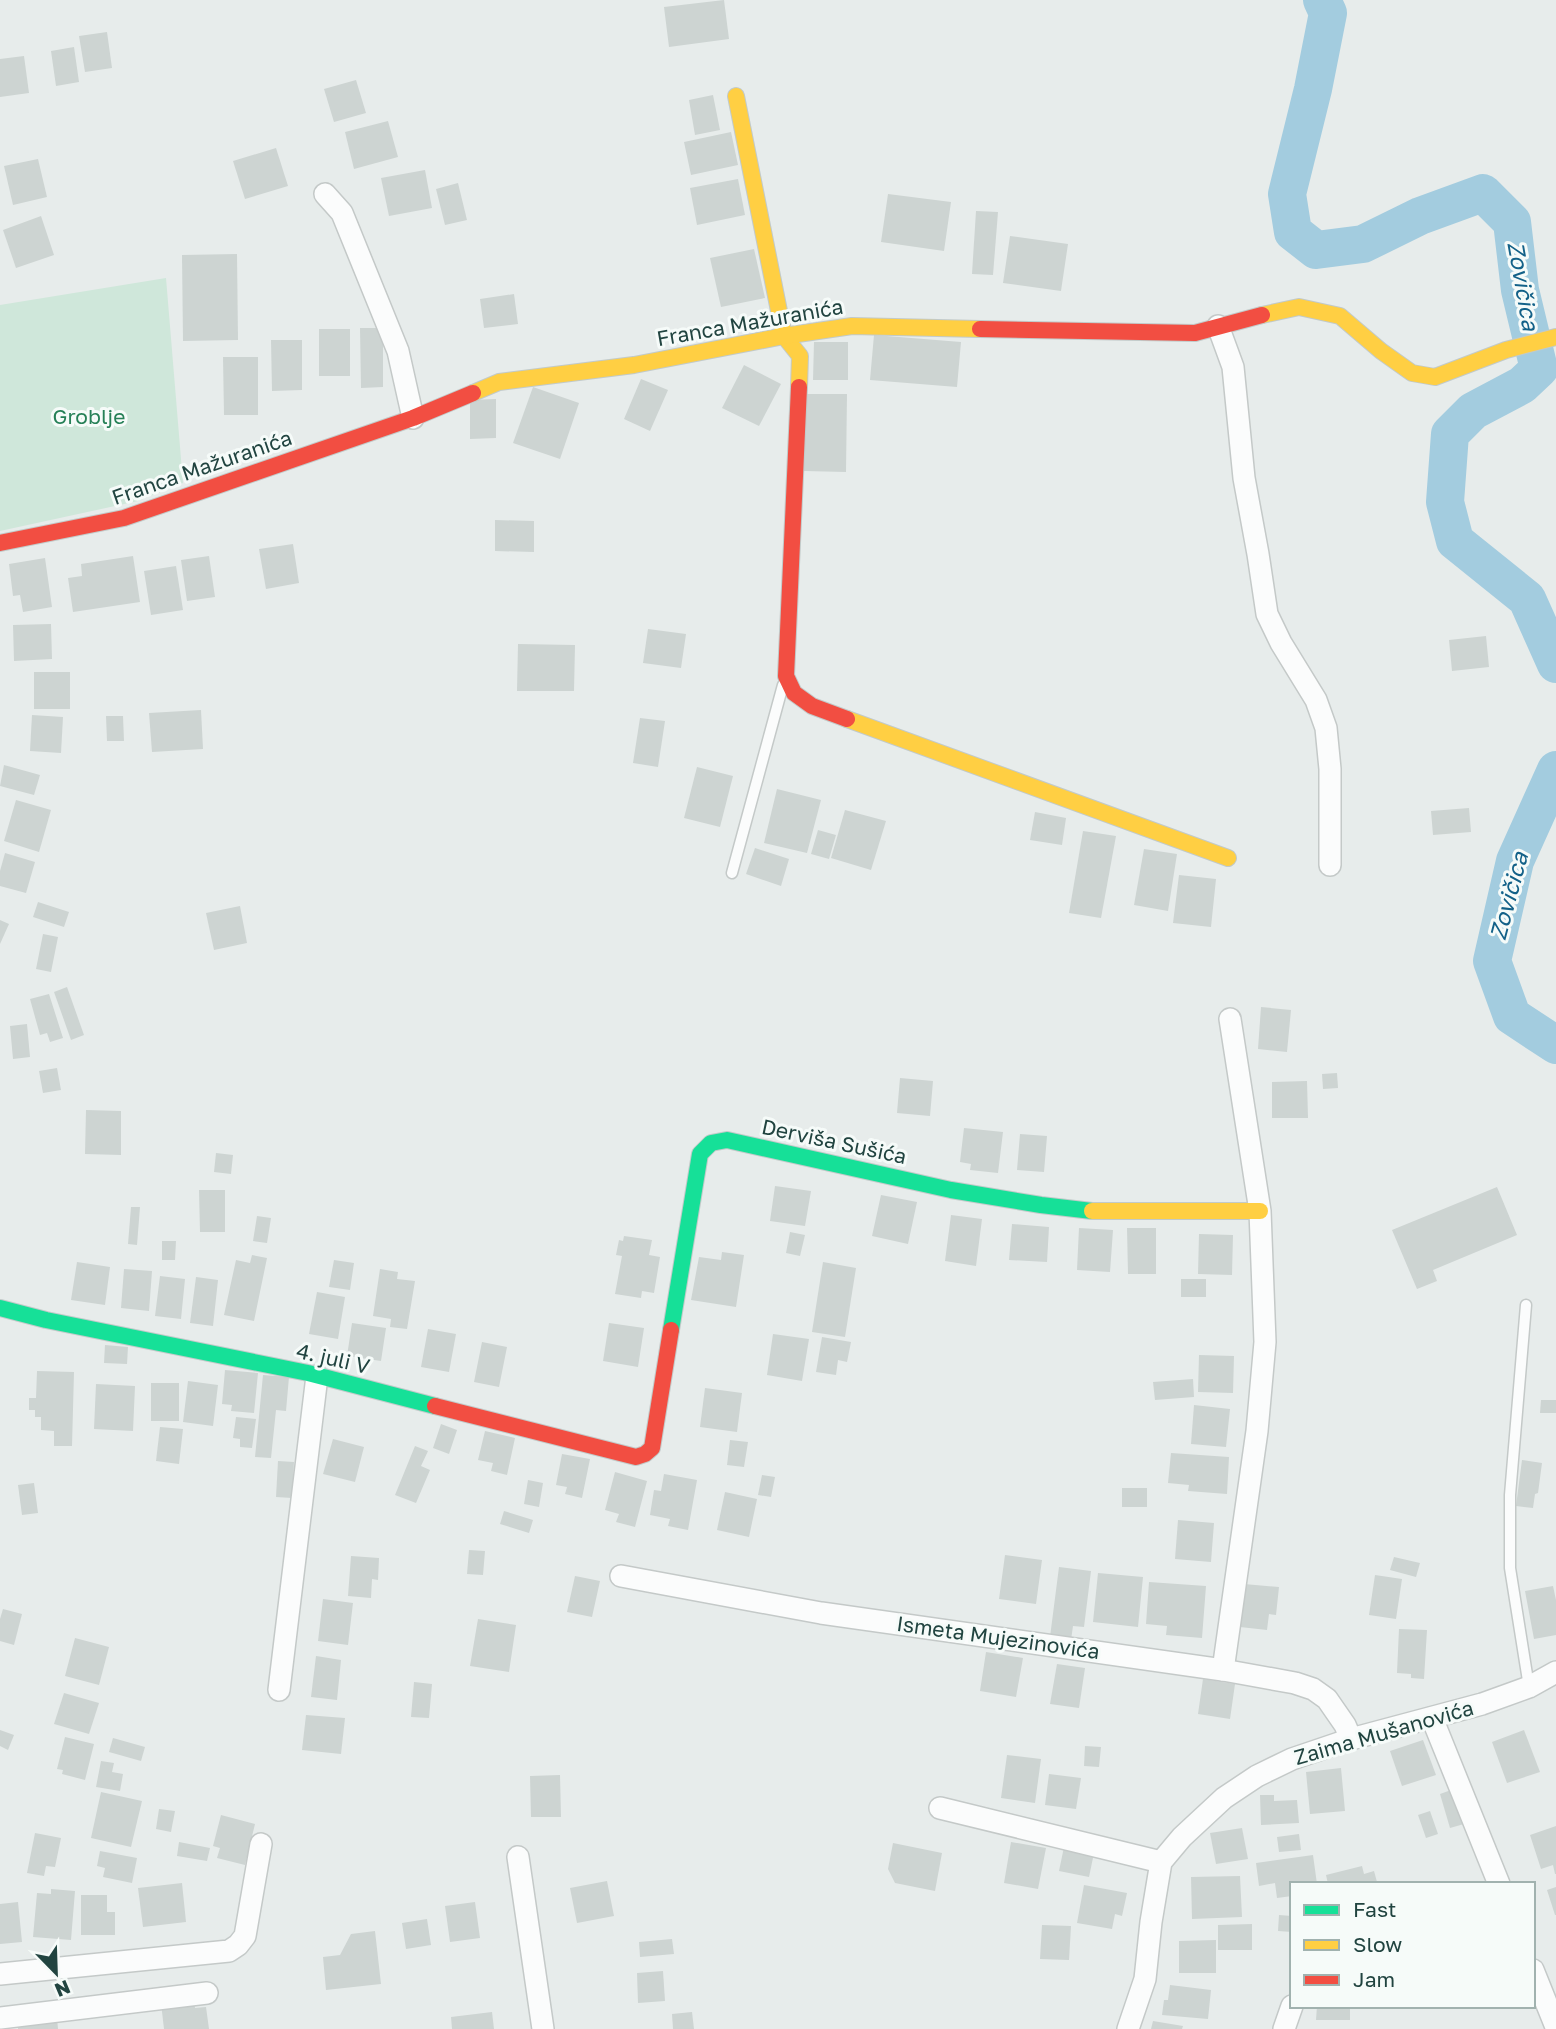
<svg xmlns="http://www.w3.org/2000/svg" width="1556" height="2029" font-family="'Golos Text',sans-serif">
<rect width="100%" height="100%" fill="#e7eceb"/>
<path fill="#cfe7da" d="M166,278l17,205 -45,18 -138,30v-226z"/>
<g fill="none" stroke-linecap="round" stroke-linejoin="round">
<g stroke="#a3ccdf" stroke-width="38">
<path d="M1322,0l6,13 -15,76 -26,105 6,38 23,18 47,-6 57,-28 63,-23 29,29 8,68 19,79 -17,16 -49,26 -23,23 -5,68 10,39 72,58 29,65"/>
<path d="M1556,770l-41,91 -23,100 20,55 44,29"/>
</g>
</g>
<g fill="#cdd4d2">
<path d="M724,0l5,39 -60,8 -5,-40z"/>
<path d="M107,32l5,36 -27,4 -6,-36z"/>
<path d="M74,47l5,35 -23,4 -5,-35z"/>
<path d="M24,56l5,37 -29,4v-38z"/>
<path d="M356,80l10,33 -32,9 -10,-33z"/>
<path d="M713,95l7,35 -25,5 -6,-35z"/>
<path d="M388,121l10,36 -44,12 -9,-37z"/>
<path d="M731,132l7,33 -47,10 -7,-33z"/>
<path d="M276,148l12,38 -43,13 -12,-38z"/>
<path d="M38,159l9,38 -34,8 -9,-39z"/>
<path d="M425,170l7,38 -43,8 -8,-38z"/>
<path d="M738,179l7,36 -48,10 -7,-37z"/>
<path d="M458,183l9,37 -22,5 -9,-36z"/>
<path d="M888,194l63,8 -7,49 -63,-9z"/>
<path d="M976,211l22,1 -5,63 -21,-1z"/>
<path d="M41,216l13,39 -38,13 -13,-38z"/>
<path d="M1010,236l58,8 -7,47 -58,-8z"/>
<path d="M754,249l11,49 -44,9 -11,-49z"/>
<path d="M237,254l1,86 -55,1 -1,-86z"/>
<path d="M514,294l4,30 -34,4 -4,-29z"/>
<path d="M360,328h23v59l-22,1z"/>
<rect x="319" y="329" width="31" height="47"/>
<path d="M874,335l87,7 -4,45 -87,-7z"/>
<path d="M271,340h31v50l-30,1z"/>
<path d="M814,342h34v38h-35z"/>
<path d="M223,357h35v58h-34z"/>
<path d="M744,365l37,19 -22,42 -37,-18z"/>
<path d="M641,379l27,11 -18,41 -26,-12z"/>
<path d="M533,387l46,16 -19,56 -47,-16z"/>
<path d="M805,394h42l-1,78 -42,-1z"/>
<path d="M496,399v39l-26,1v-39z"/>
<path d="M495,520l39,1v31l-39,-1z"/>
<path d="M293,544l6,39 -33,6 -7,-40z"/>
<path d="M133,556l7,46 -67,10 -5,-34 14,-2 -1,-12z"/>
<path d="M209,556l6,41 -28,4 -6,-41z"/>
<path d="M45,558l7,49 -29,5 -3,-17 -7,1 -4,-32z"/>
<path d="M176,566l7,44 -32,5 -7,-44z"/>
<path d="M51,624l1,35 -38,2 -1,-36z"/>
<path d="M648,629l38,5 -5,34 -38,-5z"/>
<path d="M1486,636l3,31 -37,4 -3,-31z"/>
<path d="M518,644l57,1 -1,46h-57z"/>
<rect x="34" y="672" width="36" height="37"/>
<path d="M201,710l2,39 -51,3 -3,-39z"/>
<path d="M32,715l31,2 -2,36 -31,-2z"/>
<path d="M106,716h17l1,25h-17z"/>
<path d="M640,718l25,3 -7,46 -25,-4z"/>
<path d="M4,765l36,10 -6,20 -34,-9z"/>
<path d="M697,767l36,9 -13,51 -36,-9z"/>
<path d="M777,789l44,11 -14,53 -43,-10z"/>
<path d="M16,800l35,10 -12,42 -35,-11z"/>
<path d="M1469,808l2,24 -38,3 -2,-24z"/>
<path d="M845,810l41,11 -15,49 -40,-12z"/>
<path d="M1035,812l31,6 -4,27 -32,-5z"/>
<path d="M818,830l18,5 -7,24 -18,-5z"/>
<path d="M1083,831l33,5 -15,82 -32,-5z"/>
<path d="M755,848l34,11 -8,27 -35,-12z"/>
<path d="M1144,849l33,5 -9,57 -34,-6z"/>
<path d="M5,853l30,9 -9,31 -26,-7v-15z"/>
<path d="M1179,875l37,4 -5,48 -38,-4z"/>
<path d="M38,902l31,10 -5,15 -31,-10z"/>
<path d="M240,906l7,37 -33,7 -8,-37z"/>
<path d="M0,920l9,4 -9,20z"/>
<path d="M43,934l15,3 -7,35 -15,-3z"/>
<path d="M67,987l17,48 -13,5 -17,-48z"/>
<path d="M49,994l14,44 -13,4 -3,-9 -7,2 -10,-36z"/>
<path d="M1261,1007l30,3 -4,42 -29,-3z"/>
<path d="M27,1024l3,33 -17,2 -3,-33z"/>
<path d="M57,1068l4,22 -18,3 -4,-22z"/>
<path d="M1337,1073l1,15 -15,1 -1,-15z"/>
<path d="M900,1078l33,3 -3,35 -33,-3z"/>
<path d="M1307,1081l1,37h-36v-36z"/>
<path d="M86,1110l35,1v44l-36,-1z"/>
<path d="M964,1128l39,4 -5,41 -28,-3 1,-6 -11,-2z"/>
<path d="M1020,1134l27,2 -3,36 -27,-2z"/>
<path d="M216,1153l17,2 -2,19 -17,-2z"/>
<path d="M775,1186l36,5 -6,35 -35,-5z"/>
<path d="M1497,1187l20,48 -84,35 4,11 -20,8 -25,-59z"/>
<path d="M199,1190h26v42h-25z"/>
<path d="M881,1195l36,7 -9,42 -36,-8z"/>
<path d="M131,1207h9l-3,38 -9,-1z"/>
<path d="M951,1215l31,4 -6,47 -31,-5z"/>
<path d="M257,1216l14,2 -4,25 -14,-2z"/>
<path d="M1012,1224l37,3 -2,35 -38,-2z"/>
<path d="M1079,1228l34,2 -3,42 -33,-2z"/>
<path d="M1127,1228h29v46h-28z"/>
<path d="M790,1232l15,3 -5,21 -14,-3z"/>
<path d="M1199,1234l34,1 -1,40 -34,-1z"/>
<path d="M624,1236l28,4 -3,15 11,2 -6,36 -12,-2 -1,7 -26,-4 7,-38 -6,-1 3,-15 4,1z"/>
<path d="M162,1241h14l-1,19h-13z"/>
<path d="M722,1252l22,3 -8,52 -45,-7 8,-43 22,3z"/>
<path d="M252,1255l15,3 -13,63 -30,-6 12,-55 14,3z"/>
<path d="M334,1260l20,3 -4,27 -21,-3z"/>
<path d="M77,1262l33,5 -5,38 -34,-5z"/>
<path d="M823,1262l33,6 -11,69 -33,-5z"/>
<path d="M124,1269l28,2 -3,40 -28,-3z"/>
<path d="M380,1269l18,3 -1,7 18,2 -8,48 -17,-2 1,-8 -18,-3z"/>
<path d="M160,1276l25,3 -4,40 -26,-3z"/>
<path d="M196,1277l22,3 -5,46 -23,-3z"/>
<rect x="1181" y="1279" width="25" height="18"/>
<path d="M317,1292l28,5 -7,42 -29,-5z"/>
<path d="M352,1323l34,5 -5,33 -34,-5z"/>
<path d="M609,1323l35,5 -6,39 -35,-6z"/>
<path d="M428,1329l28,5 -7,38 -28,-5z"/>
<path d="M773,1334l36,5 -7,42 -35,-6z"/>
<path d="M822,1337l29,5 -4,20 -9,-2 -2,15 -20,-3z"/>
<path d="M482,1342l25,5 -8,40 -25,-5z"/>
<path d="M105,1345l23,2 -1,17 -23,-1z"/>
<path d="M1199,1355l35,1 -1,37 -35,-1z"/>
<path d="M225,1370l33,3 -4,40 -23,-2 1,-6 -10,-1z"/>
<path d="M37,1371l37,1 -2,74h-18v-15l-13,-1v-13h-6v-7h-6v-12h7z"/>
<path d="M263,1375l26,2 -3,34 -10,-1 -5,48 -16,-1z"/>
<path d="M1193,1379l1,18 -39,3 -2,-18z"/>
<path d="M188,1381l30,4 -5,41 -30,-4z"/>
<rect x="151" y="1383" width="28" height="38"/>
<path d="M96,1384l39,2 -2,45 -39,-2z"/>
<path d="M705,1388l37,5 -5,39 -37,-5z"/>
<path d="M1541,1400h15v13h-16z"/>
<path d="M1194,1405l36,4 -4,38 -35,-3z"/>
<path d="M236,1417l20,2 -4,29 -12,-1v-8l-7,-1z"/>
<path d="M441,1424l16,6 -8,24 -16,-6z"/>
<path d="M160,1427l23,2 -4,35 -23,-3z"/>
<path d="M485,1431l30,7 -8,37 -16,-4 2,-8 -15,-3z"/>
<path d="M333,1439l31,8 -9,35 -32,-8z"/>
<path d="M730,1440l18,2 -4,25 -17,-2z"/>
<path d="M415,1446l13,5 -7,15 9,4 -14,33 -21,-8z"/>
<path d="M1171,1453l58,4 -2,37 -39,-3 1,-6 -21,-2z"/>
<path d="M562,1454l28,5 -8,39 -17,-4 2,-7 -11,-2z"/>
<path d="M1522,1460l20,3 -4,30 -3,1 -2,14 -17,-2z"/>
<path d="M278,1461l16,1 -2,36 -16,-1z"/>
<path d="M615,1472l32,9 -12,46 -19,-5 3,-8 -14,-4z"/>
<path d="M664,1474l33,6 -9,50 -20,-4 2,-7 -20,-4 4,-25 7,1z"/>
<path d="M762,1475l13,2 -4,20 -13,-2z"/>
<path d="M528,1480l15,3 -4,24 -15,-3z"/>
<path d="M34,1483l4,30 -16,2 -4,-30z"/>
<rect x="1122" y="1488" width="25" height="19"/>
<path d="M725,1492l32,7 -8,38 -32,-7z"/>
<path d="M504,1511l29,9 -4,13 -29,-9z"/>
<path d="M1178,1520l36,3 -3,39 -36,-3z"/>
<path d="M469,1550l16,1 -2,24 -16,-1z"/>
<path d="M1005,1555l37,5 -6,44 -37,-5z"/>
<path d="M351,1556l28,2 -1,22 -6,-1 -1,19 -23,-2z"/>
<path d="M1394,1557l26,6 -4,14 -26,-7z"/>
<path d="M1059,1567l32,4 -7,56 -11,-1 -2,14 -21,-3z"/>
<path d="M1098,1573l45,4 -5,50 -45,-5z"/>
<path d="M1375,1575l27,4 -6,40 -27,-4z"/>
<path d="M575,1576l25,5 -8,36 -25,-5z"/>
<path d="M1149,1582l57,4 -4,52 -36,-3 1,-9 -21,-2z"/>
<path d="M1244,1584l35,3 -3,28 -7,-1 -2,16 -27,-3z"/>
<path d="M1553,1586l3,14v35l-22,4 -9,-48z"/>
<path d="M323,1599l30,4 -5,42 -30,-4z"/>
<path d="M3,1609l19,5 -8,31 -14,-4v-22z"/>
<path d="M478,1619l38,6 -7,47 -39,-6z"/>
<path d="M1399,1629l28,1 -3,49 -13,-1v-4l-14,-1z"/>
<path d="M75,1638l34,9 -10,38 -34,-9z"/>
<path d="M986,1652l37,6 -7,39 -36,-6z"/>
<path d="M316,1656l25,4 -4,40 -26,-3z"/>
<path d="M1057,1664l28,4 -6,40 -29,-4z"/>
<path d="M1203,1679l32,5 -5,35 -32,-5z"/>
<path d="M414,1682l18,2 -3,34 -18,-1z"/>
<path d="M64,1693l35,10 -10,31 -35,-10z"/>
<path d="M306,1715l39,3 -4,36 -39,-4z"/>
<path d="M0,1730l14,5 -6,15 -8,-4z"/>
<path d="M1524,1730l16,42 -33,11 -15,-41z"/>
<path d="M65,1737l29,7 -9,36 -23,-6 1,-4 -6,-1z"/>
<path d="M113,1738l32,9 -4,14 -32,-9z"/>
<path d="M1423,1740l13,35 -34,11 -12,-35z"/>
<path d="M1085,1746l16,1 -2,20 -15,-1z"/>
<path d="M1007,1755l34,4 -6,44 -34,-5z"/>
<path d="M101,1761l13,2 -2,9 11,2 -3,17 -24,-4z"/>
<path d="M1341,1768l4,43 -35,3 -4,-42z"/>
<path d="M1049,1774l32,4 -5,31 -31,-4z"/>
<path d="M560,1775l1,42h-30l-1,-41z"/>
<path d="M1454,1789l10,35 -14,4 -10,-34z"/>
<path d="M101,1792l41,9 -11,46 -40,-9z"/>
<path d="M1260,1795h14v6l23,-1 2,23 -38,2z"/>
<path d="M159,1809l16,2 -4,21 -15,-3z"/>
<path d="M1430,1811l8,23 -12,4 -8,-23z"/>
<path d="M221,1815l34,9 -10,41 -28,-7 3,-10 -7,-2z"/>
<path d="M1556,1826v48h-1l-2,-9 -12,4 -11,-34z"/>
<path d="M1242,1828l6,31 -32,5 -6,-31z"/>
<path d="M35,1833l26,5 -6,29 -9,-1 -2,10 -17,-3z"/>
<path d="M1299,1834l2,16 -22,2 -2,-15z"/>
<path d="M179,1842l31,6 -3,13 -30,-5z"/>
<path d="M1011,1842l35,6 -8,41 -34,-6z"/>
<path d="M893,1843l49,10 -7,38 -40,-8 -7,-14z"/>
<path d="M1064,1847l30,6 -5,24 -30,-6z"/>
<path d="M100,1851l37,7 -5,25 -29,-6 2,-9 -8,-2z"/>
<path d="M1313,1855l4,29h-25v12l-15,2 -2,-15 -16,3 -3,-23z"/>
<path d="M1362,1866l2,8 10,-3 3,11 -49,2 -2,-9z"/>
<path d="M1240,1876l2,41 -50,2 -1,-42z"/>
<path d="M607,1881l7,35 -37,7 -7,-35z"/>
<path d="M182,1883l4,39 -43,5 -5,-39z"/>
<path d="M1084,1885l43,8 -5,23 -7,-2 -3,15 -35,-6z"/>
<path d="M1556,1887v28h-1l-8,-25z"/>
<path d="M51,1889l24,2 -4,49 -38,-3 4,-44 14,1z"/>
<path d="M81,1895h26v17h8v23h-34z"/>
<path d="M18,1902l4,40 -22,2v-40z"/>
<path d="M475,1902l5,36 -30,4 -5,-36z"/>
<path d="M1279,1915l13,1v16l-14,-1z"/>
<path d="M427,1919l4,26 -25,4 -4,-26z"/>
<path d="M1252,1924v26h-34v-25z"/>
<path d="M1042,1925l29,1 -2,34 -29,-1z"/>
<path d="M375,1931l6,53 -55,6 -3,-33 17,-2 11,-21z"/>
<path d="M672,1939l2,15 -34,3 -1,-15z"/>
<path d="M1216,1940v33h-37v-32z"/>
<path d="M663,1971l2,30 -27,2 -1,-30z"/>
<path d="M1170,1985l41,5 -3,29 -46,-4 2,-15h4z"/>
<path d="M194,1999l1,9 11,-1 3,22h-45l-3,-26z"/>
<path d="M1317,2006h33v14h-34z"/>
<path d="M492,2012l2,17h-42l-1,-12z"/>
<path d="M692,2012l2,17h-21l-1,-15z"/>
<path d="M57,2018l1,11h-40v-7z"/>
<path d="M1153,2021l30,5 -1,3h-31z"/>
</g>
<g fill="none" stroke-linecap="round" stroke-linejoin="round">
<defs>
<g id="lane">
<path d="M732,873l51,-188"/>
<path d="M1526,1305l-16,190v73l19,119"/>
</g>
<g id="street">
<path d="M325,194l17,19 56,138 15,67"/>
<path d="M1218,326l15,41 11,111 14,76 9,60 14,29 35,57 10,28 4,41v96"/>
<path d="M621,1576l200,37 402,57 72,13 18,6 14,10 18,26 6,14"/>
<path d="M1223,1670l34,-239 8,-89 -5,-131 -30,-192"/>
<path d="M279,1690l38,-314"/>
<path d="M1432,1718l67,166"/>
<path d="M940,1808l221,54"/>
<path d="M518,1857l25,172"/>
<path d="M1533,1970l23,57"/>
<path d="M0,1974l229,-23 9,-6 7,-9 16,-92"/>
<path d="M0,2018l207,-25"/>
<path d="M1128,2029l17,-50 6,-57 10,-60 21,-25 42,-39 33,-22 35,-17 59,-20 131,-35 47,-17 27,-15"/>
<path d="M1284,2029l8,-23"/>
</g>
<g id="fast">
<path d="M0,1308l46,12 262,53 127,33"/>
<path d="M671,1330l29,-176 11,-11 16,-3 224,50 90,15 51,6"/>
</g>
<g id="slow">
<path d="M736,96l48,240 16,20 -1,31"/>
<path d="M1262,315l37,-8 41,9 41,35 31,22 23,4 71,-27 50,-13"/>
<path d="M473,393l26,-11 135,-17 150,-29 68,-10 128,3"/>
<path d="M847,719l381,139"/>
<path d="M1092,1211h168"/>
</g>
<g id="jam">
<path d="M980,329l215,4 67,-18"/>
<path d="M799,387l-13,289 8,17 18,13 35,13"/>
<path d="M0,543l124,-25 289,-100 60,-25"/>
<path d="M435,1406l201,51 9,-3 7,-6 19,-118"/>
</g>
</defs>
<use href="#lane" stroke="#c4c9c8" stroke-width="13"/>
<use href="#street" stroke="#c4c9c8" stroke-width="24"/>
<use href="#fast" stroke="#c2cac9" stroke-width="18"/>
<use href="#slow" stroke="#c2cac9" stroke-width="18"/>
<use href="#jam" stroke="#c2cac9" stroke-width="18"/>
<use href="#lane" stroke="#fbfcfc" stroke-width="10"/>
<use href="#street" stroke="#fbfcfc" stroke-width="21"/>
<use href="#fast" stroke="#16e098" stroke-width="16"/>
<use href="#slow" stroke="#ffcf43" stroke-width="16"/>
<use href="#jam" stroke="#f24e42" stroke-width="16"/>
</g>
<g text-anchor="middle" stroke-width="6" stroke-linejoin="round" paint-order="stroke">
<g font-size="21" fill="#214440" stroke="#f6fbf9">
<text transform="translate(750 323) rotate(-10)" y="7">Franca Mažuranića</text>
<text transform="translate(202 468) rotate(-19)" y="7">Franca Mažuranića</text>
<text transform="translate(834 1142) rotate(12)" y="7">Derviša Sušića</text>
<text transform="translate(333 1359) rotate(13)" y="7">4. juli V</text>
<text transform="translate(998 1638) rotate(8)" y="7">Ismeta Mujezinovića</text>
<text transform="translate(1384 1733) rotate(-16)" y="7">Zaima Mušanovića</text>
</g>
<g font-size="21" fill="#268057" stroke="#f6fbf9">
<text x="89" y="424">Groblje</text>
</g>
<g font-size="23" font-style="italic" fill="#136188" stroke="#f6fbf9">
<text transform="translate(1523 286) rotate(80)" y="8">Zovičica</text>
<text transform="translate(1509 896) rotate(-75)" y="8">Zovičica</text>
</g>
</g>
<rect x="1290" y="1882" width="245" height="126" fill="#f6fbf9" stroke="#a1b2af" stroke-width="2"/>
<rect x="1304" y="1905" width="35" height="10" fill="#16e098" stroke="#a1b2af" stroke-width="2"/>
<text x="1353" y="1917" font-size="21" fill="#214440">Fast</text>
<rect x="1304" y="1940" width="35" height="10" fill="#ffcf43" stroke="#a1b2af" stroke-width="2"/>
<text x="1353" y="1952" font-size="21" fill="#214440">Slow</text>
<rect x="1304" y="1975" width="35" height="10" fill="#f24e42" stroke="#a1b2af" stroke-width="2"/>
<text x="1353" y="1987" font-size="21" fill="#214440">Jam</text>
<g transform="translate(56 1973) rotate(157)" stroke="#f6fbf9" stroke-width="5" paint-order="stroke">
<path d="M0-5L12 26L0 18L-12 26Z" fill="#214440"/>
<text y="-10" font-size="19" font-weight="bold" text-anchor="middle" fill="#214440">N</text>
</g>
</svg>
